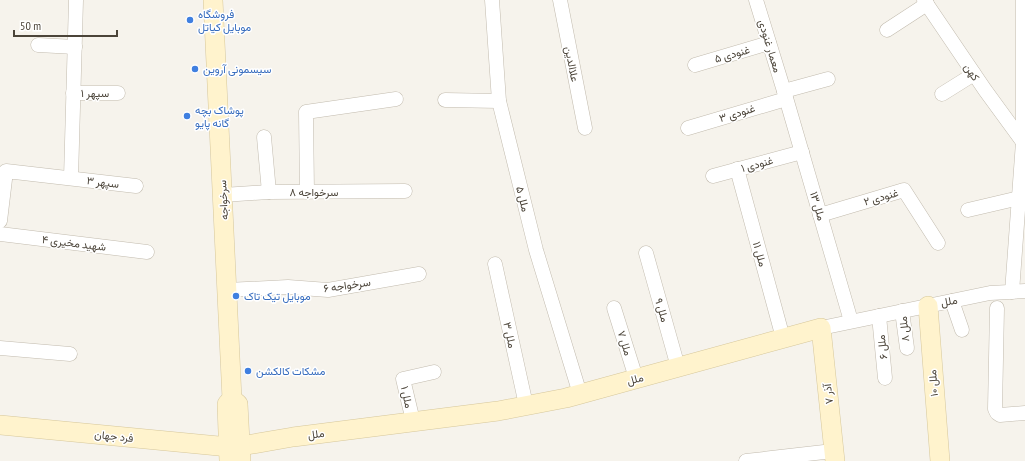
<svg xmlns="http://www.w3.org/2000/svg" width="1025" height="461" font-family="'PT Sans Narrow',Vazirmatn,sans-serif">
<rect width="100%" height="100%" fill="#f6f3ec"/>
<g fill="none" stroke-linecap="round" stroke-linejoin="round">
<defs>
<g id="street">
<path d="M492,0l7,101 37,149 44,144"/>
<path d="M560,0l25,128"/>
<path d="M756,0l28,91 67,230"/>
<path d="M924,0l61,90 38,52"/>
<path d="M887,30l40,-26"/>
<path d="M38,45l37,2"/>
<path d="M695,65l74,-22"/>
<path d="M784,91l44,-12"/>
<path d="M73,93h45"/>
<path d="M942,94l32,-20"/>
<path d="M445,100l54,1"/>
<path d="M688,128l98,-29"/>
<path d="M264,137l5,55"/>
<path d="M737,169l46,169"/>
<path d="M713,176l89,-24"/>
<path d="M71,178l5,-178"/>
<path d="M307,192l-1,-80 90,-13"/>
<path d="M223,195l46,-3 136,-1"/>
<path d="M968,210l51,-12"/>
<path d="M820,215l84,-25 34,53"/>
<path d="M0,221l6,-50 130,15"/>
<path d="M0,234l147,18"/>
<path d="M646,253l32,114"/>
<path d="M495,264l31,141"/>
<path d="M227,290l61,-3 40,3 91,-16"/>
<path d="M1012,292l11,-150v-142"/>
<path d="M952,301l10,29"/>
<path d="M614,308l22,70"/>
<path d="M997,308l-2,101 2,4 3,2 25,-2"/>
<path d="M902,311l5,37"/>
<path d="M879,316l6,62"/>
<path d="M821,328l169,-35 35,-2"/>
<path d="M0,348l70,6"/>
<path d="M413,421l-10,-42 31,-7"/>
<path d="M746,461l87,-10"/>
</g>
<g id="secondary">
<path d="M213,0l19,399"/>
<path d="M928,306l12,155"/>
<path d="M0,425l229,22"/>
<path d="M241,446l52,-9 205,-26 68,-13 255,-70 14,133"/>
<path d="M229,461l-2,-57 5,-5 6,5 3,57"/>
</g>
</defs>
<use href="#street" stroke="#c2bbae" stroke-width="15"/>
<use href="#secondary" stroke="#d6c79b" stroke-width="20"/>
<use href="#street" stroke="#fff" stroke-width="14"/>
<use href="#secondary" stroke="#fff3cd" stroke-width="19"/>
</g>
<g fill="#3f7fe0" stroke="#fff" stroke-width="1.5">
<circle cx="190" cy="20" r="4"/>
<circle cx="195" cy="69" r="4"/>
<circle cx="187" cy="116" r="4"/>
<circle cx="236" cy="296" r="4"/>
<circle cx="248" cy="371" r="4"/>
</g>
<g text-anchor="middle" stroke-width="3" stroke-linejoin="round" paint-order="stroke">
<g font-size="11" fill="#366cbe" stroke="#fff" text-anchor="start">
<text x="198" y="18">فروشگاه<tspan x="198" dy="13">موبایل کیاتل</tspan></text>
<text x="203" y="73">سیسمونی آروین</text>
<text x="195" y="114">پوشاک بچه<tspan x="195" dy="13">گانه پایو</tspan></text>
<text x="244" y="300">موبایل تیک تاک</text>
<text x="256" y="375">مشکات کالکشن</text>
</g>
<g font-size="11" fill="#4b4439" stroke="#fff">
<text transform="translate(770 46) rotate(73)" y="4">معمار غنودی</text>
<text transform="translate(732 54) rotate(-16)" y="4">۵ غنودی</text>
<text transform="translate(572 64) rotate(79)" y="4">علاالدین</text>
<text transform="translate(972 72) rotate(56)" y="4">کهن</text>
<text x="95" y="97">۱ سپهر</text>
<text transform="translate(737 113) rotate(-17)" y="4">۳ غنودی</text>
<text transform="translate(757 164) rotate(-15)" y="4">۱ غنودی</text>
<text transform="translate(103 182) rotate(7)" y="4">۳ سپهر</text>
<text x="314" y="196">۸ سرخواجه</text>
<text transform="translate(881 197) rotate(-16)" y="4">۲ غنودی</text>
<text transform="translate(523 199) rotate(76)" y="4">ملل ۵</text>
<text transform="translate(223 200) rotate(-93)" y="4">سرخواجه</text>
<text transform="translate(818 206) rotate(74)" y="4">ملل ۱۳</text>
<text transform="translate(74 243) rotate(7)" y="4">۴ شهید مخیری</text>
<text transform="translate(760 254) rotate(75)" y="4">۱۱ ملل</text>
<text transform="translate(347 285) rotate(-8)" y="4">سرخواجه ۶</text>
<text transform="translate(949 301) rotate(-11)" y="4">ملل</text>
<text transform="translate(662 310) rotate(74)" y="4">ملل ۹</text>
<text transform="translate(904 329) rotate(-96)" y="4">۸ ملل</text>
<text transform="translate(510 335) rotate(78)" y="4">ملل ۳</text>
<text transform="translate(625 343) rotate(73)" y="4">۷ ملل</text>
<text transform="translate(882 347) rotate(-96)" y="4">۶ ملل</text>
<text transform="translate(635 379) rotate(-15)" y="4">ملل</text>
<text transform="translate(933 383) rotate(-94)" y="4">۱۰ ملل</text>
<text transform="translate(828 394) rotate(-96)" y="4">آذر ۷</text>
<text transform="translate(407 397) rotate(78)" y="4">ملل ۱</text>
<text transform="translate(316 434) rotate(-8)" y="4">ملل</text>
<text transform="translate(114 436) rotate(6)" y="4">فرد جهان</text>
</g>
</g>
<path d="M14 30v6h103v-6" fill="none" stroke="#4b4439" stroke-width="2"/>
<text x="20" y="30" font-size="12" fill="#4b4439" stroke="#ffffff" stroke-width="3" paint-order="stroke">50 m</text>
</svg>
